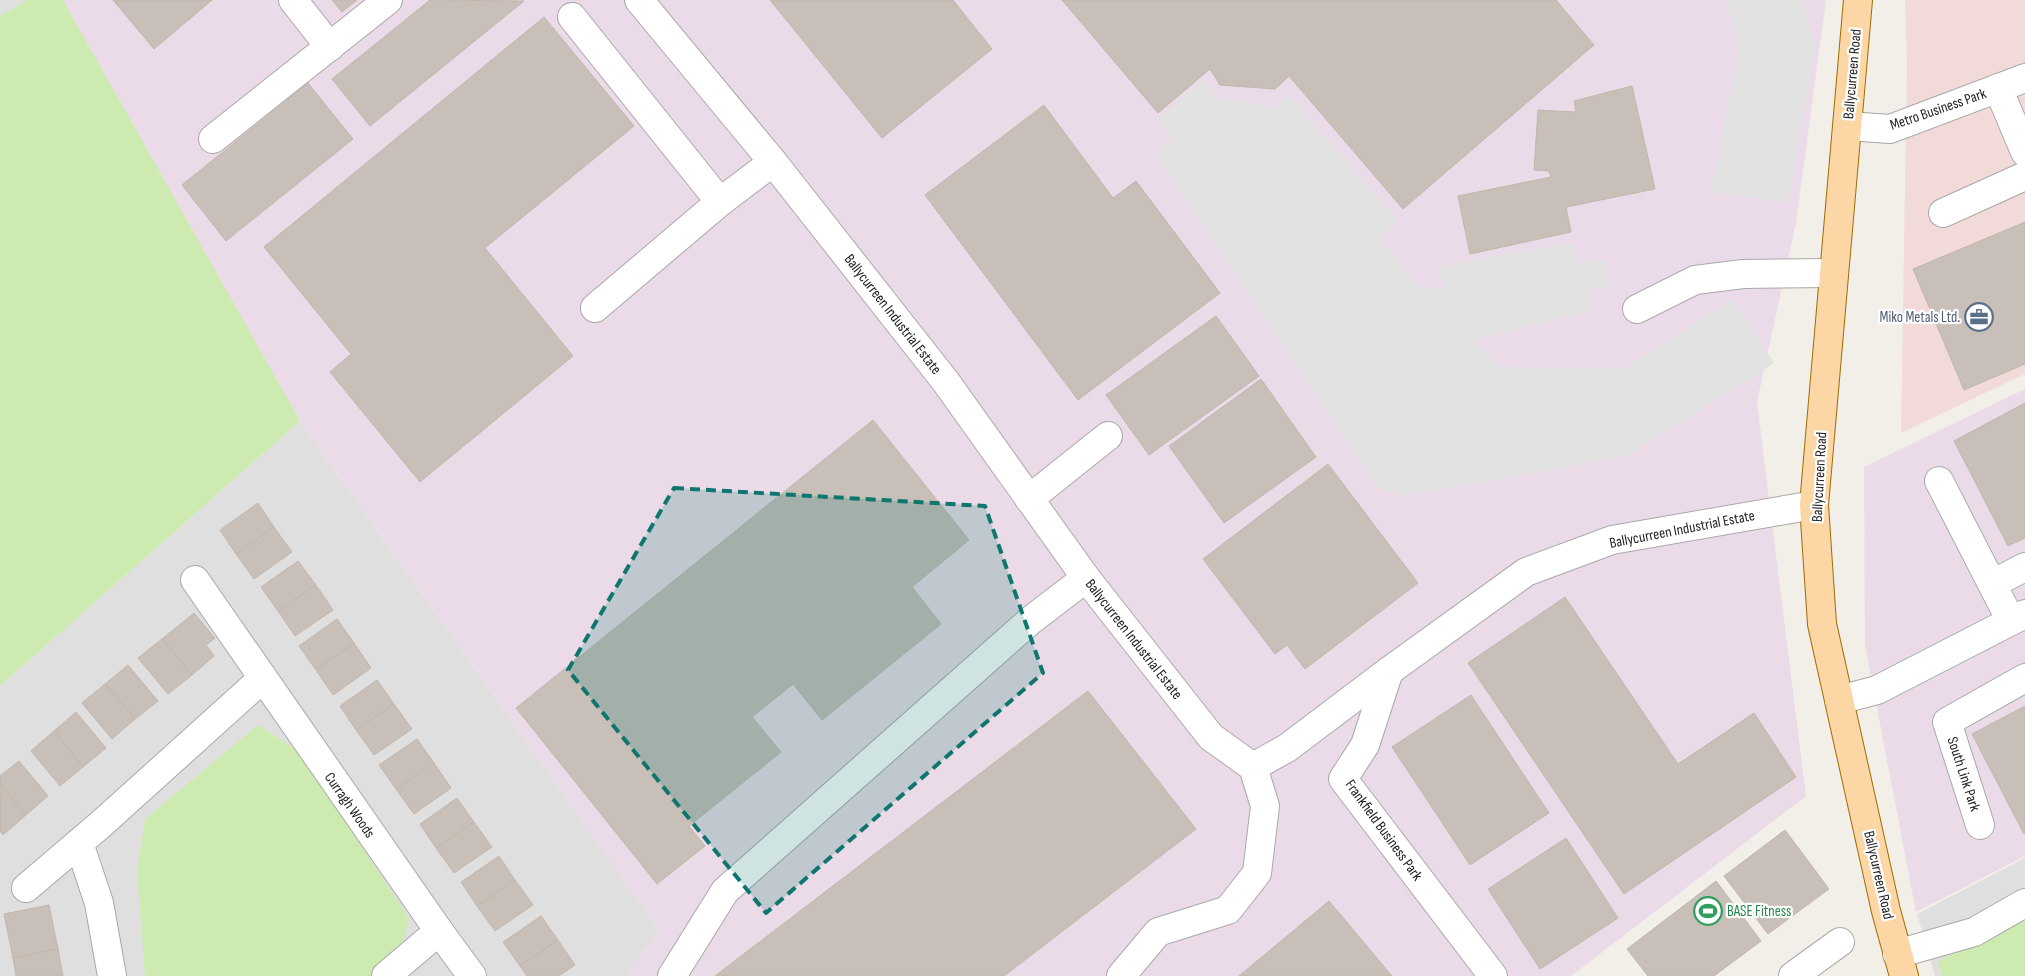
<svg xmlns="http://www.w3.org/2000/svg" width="2025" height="976" font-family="'Sofia Sans Condensed',sans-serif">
<rect width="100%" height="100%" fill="#f2efe9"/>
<g fill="#e0dfdf">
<path d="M0,0h27l-27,16z"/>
<path d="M300,421l360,510 -35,45h-625v-290z"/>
<path d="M2025,858v118h-90l-18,-62z"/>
</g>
<path fill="#f2dad9" d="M1905,0h120v374l-124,59 6,-368z"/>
<g fill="#ebdbe8">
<path d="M63,0h1763l-30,223 -39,179 49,394 -235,180h-946l35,-45 -376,-533z"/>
<path d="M2025,389v467l-109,56 -51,-267 -1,-178z"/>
</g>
<g fill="#cdebb0">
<path d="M27,0h36l237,421 -300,265v-670z"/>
<path d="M258,725l43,28 108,166 -9,32 -30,25h-225l-8,-104 8,-53z"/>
<path d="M2025,917v59h-83l-4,-15z"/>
</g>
<g fill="#e2e2e2">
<path d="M1727,0h76l12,49 -27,154 -77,-11 28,-142z"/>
<path d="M1202,80l15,17 57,11 15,-13 109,126 -19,17 39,47 27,6 -6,-24 133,-25 7,22 25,-5 6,27 -24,4 6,20 -118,30 27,27 123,2 108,-70 42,64 -147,93 -224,40 -24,-8 -223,-333 16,-17 -15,-17z"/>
</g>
<g fill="#c7bfb8" stroke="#c4b6ab">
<path d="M113,0h99l-58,49z"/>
<path d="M332,0h25l-15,12z"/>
<path d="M430,0l94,1 -154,125 -38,-47z"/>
<path d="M770,0h183l39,49 -110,89z"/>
<path d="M1062,0h494l38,45 -191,164 -114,-133 -14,13 -55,-4 -10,-16 -52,44z"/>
<path d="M544,17l90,109 -149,122 88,108 -153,126 -90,-110 21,-18 -87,-107z"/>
<path d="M308,83l45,56 -127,102 -44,-56z"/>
<path d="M1632,86l23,103 -89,18 5,25 -101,22 -12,-58 93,-19 -2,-6 -15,-1 4,-60 38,2 -2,-11z"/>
<path d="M1044,105l69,93 23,-17 84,112 -142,107 -153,-205z"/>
<path d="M2025,222v142l-61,26 -51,-121z"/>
<path d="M1216,316l43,60 -110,79 -43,-60z"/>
<path d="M1261,379l55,78 -92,66 -55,-77z"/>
<path d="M2025,403v135l-17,8 -54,-105z"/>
<path d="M873,420l96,120 -57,47 29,37 -119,96 -29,-36 -41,33 29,35 -92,74 16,20 -48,38 -141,-176z"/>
<path d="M1328,464l90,119 -113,86 -18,-24 -12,9 -72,-95z"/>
<path d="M258,503l16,24 -38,27 -16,-24z"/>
<path d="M274,527l18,25 -38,27 -18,-25z"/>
<path d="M298,561l18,24 -38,26 -17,-24z"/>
<path d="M316,585l17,25 -38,26 -17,-25z"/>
<path d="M1565,597l113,167 76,-51 42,64 -172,117 -156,-231z"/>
<path d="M194,613l21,25 -9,7 8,11 -22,19 -30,-36z"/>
<path d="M337,619l17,24 -38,27 -17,-24z"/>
<path d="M162,639l30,36 -24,19 -30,-36z"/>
<path d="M354,643l17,25 -38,27 -17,-25z"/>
<path d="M128,665l30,36 -23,18 -30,-35z"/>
<path d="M377,680l17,24 -38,26 -16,-24z"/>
<path d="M105,684l30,35 -23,20 -30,-36z"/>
<path d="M1088,691l108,138 -192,147h-289z"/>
<path d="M1471,695l78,118 -79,52 -78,-118z"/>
<path d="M394,704l18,25 -38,26 -18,-25z"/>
<path d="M2025,706v127l-1,1 -52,-100z"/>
<path d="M76,712l30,36 -23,19 -29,-36z"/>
<path d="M54,731l29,36 -23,19 -29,-35z"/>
<path d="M417,739l17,24 -38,26 -17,-24z"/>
<path d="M19,761l29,35 -22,19 -26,-31v-8z"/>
<path d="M434,763l17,25 -37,26 -18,-25z"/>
<path d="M0,784l26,31 -23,20 -3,-4z"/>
<path d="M457,798l17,24 -38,26 -16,-24z"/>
<path d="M474,822l18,25 -38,26 -18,-25z"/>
<path d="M1785,830l44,59 -61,45 -44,-58z"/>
<path d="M1566,838l52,80 -78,51 -52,-80z"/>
<path d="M499,856l16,24 -38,26 -16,-24z"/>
<path d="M515,880l18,25 -38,26 -18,-25z"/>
<path d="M1716,881l45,60 -47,35h-66l-21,-27z"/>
<path d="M1329,901l63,75h-153z"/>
<path d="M49,905l9,44 -45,9 -9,-44z"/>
<path d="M541,916l17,24 -38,26 -17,-24z"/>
<path d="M558,940l17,25 -16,11h-32l-7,-10z"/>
<path d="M58,949l5,27h-47l-3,-18z"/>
</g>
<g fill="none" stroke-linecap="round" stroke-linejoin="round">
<defs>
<g id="minor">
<path d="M293,0l37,47"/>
<path d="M639,0l134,162 173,220 140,196 125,159 42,30 34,-19 102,-77 137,-99 86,-32 202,-35"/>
<path d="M572,17l148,185"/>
<path d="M1998,88l27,64"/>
<path d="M1848,126l42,3 135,-51"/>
<path d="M213,139l175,-139"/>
<path d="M1943,213l82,-37"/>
<path d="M595,308l125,-106 53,-40"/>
<path d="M1637,309l58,-29 48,-6 90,-1"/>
<path d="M1939,481l72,140"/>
<path d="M1029,499l79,-63"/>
<path d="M195,580l244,351 33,45"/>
<path d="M1992,584l33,-17"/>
<path d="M1389,671l-24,74 -22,34 150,197"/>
<path d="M1839,700l38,-10 148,-76"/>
<path d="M1980,825l-33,-103 78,-44"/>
<path d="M79,843l20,60 13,73"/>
<path d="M26,888l74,-63 162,-146"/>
<path d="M1897,954l77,-22 51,-29"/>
<path d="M386,976l53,-45"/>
<path d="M672,976l53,-85 306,-271 55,-42"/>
<path d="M1121,976l37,-44 70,-22 29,-37 8,-67 -12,-39"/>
<path d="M1793,976l47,-34"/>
</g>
<path id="major" d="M1858,0l-44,505 8,119 64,287 18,65"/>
</defs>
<use href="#minor" stroke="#a9a9a9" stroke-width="30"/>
<use href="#major" stroke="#a06b00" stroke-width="30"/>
<use href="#minor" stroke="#fff" stroke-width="28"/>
<use href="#major" stroke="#fcd6a4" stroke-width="28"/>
</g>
<path fill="#0f766e" fill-opacity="0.2" stroke="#0f766e" stroke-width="4" stroke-dasharray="10 6" stroke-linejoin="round" d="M674,488l311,18 58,167 -277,240 -198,-243z"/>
<defs>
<symbol id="office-ring" viewBox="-11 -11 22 22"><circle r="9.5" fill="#fff" stroke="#5c6f8a" stroke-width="1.5"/><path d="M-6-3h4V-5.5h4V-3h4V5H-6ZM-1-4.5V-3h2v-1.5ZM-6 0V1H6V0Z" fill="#5c6f8a"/></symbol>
<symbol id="stadium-ring" viewBox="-11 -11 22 22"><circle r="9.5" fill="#fff" stroke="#2e9e5b" stroke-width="1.5"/><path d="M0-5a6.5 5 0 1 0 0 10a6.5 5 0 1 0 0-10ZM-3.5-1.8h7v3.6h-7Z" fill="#2e9e5b"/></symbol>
</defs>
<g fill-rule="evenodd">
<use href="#office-ring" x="1963" y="301" width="32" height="32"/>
<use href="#stadium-ring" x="1692" y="895" width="32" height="32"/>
</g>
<g text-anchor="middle" stroke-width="4.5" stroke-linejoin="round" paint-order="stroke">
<g font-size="15" fill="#222" stroke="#fff">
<text transform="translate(1852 74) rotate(-85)" y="5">Ballycurreen Road</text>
<text transform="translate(1938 109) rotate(-19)" y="5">Metro Business Park</text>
<text transform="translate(893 314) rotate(52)" y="5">Ballycurreen Industrial Estate</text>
<text transform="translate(1819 477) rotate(-87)" y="5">Ballycurreen Road</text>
<text transform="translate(1682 529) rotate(-11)" y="5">Ballycurreen Industrial Estate</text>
<text transform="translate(1134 639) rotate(52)" y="5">Ballycurreen Industrial Estate</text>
<text transform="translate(1964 774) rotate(72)" y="5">South Link Park</text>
<text transform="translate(350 805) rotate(55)" y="5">Curragh Woods</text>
<text transform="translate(1384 830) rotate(54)" y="5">Frankfield Business Park</text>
<text transform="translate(1879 875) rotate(77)" y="5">Ballycurreen Road</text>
</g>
<g font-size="15" fill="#4e5e75" stroke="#fff" text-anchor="end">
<text x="1960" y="322">Miko Metals Ltd.</text>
</g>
<g font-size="15" fill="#27864d" stroke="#fff" text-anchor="start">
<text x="1727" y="916">BASE Fitness</text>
</g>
</g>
</svg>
